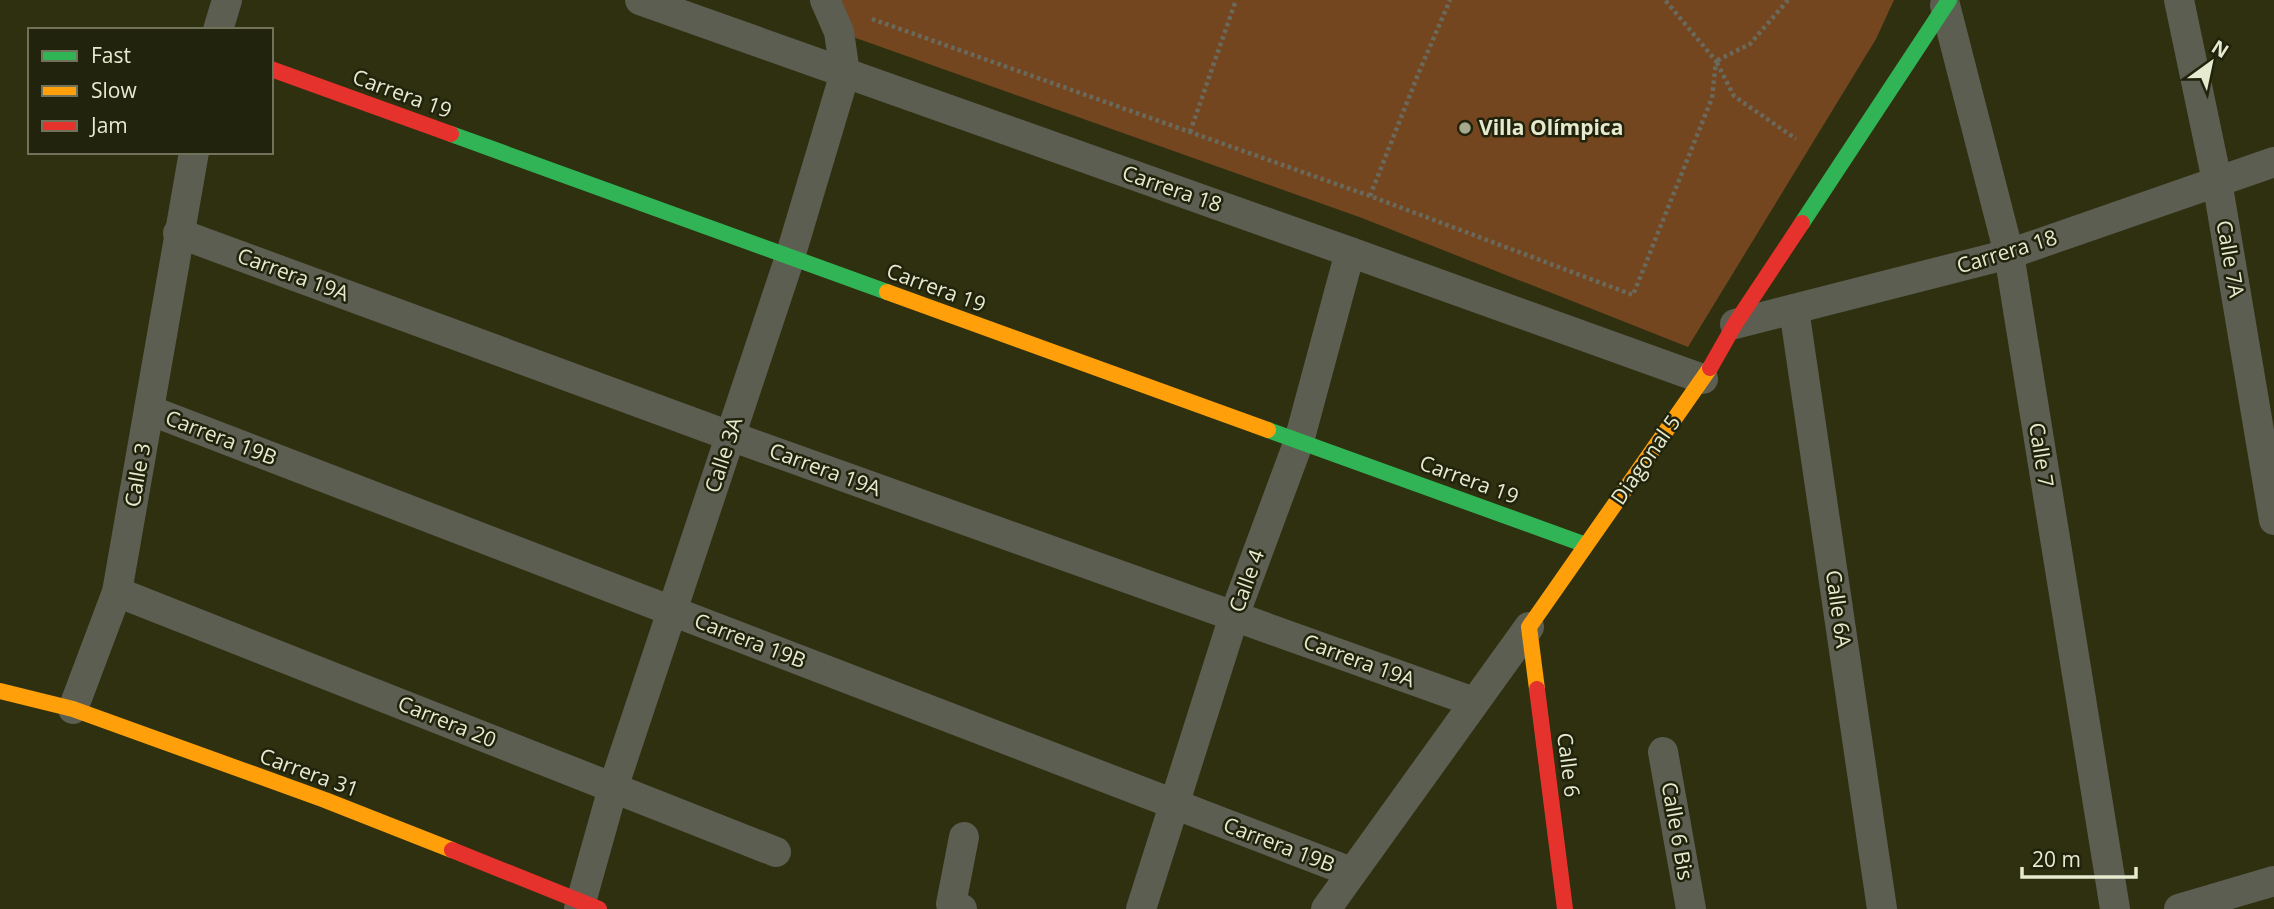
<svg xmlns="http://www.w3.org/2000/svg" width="2274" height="909" font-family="'Open Sans',sans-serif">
<rect width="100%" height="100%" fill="#2e3010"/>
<path fill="#734620" d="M814,0h1080l-18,39 -188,308 -326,-129 -523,-186z"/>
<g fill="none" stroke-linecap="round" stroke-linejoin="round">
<g stroke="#6a6a5c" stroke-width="4.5" stroke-dasharray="3.5 3.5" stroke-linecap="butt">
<path d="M1788,0l-38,44 -34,17 18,35 62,43"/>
<path d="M872,19l498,177 263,99 79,-197 4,-37 -51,-61"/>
<path d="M1190,132l46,-132"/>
<path d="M1370,196l49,-124 31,-72"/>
</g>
<g stroke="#5d5e52" stroke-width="30">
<path d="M640,0l710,252 353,127"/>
<path d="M2179,0l38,181 57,339"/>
<path d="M1945,5l64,249 106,655"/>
<path d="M218,30l9,-30"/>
<path d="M178,233l552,203 744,266"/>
<path d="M1794,309l88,600"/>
<path d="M1735,324l274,-70 265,-92"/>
<path d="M149,410l1202,462"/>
<path d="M117,592l659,260"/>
<path d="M73,709l44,-117 77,-440"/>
<path d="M1663,752l28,157"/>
<path d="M579,909l34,-121 177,-531 55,-184 -6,-41 -14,-32"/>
<path d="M962,909l-11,-5 13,-67"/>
<path d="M1141,909l93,-293 65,-175 51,-189"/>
<path d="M1326,909l203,-282"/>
<path d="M2179,909l95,-28"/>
</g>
<g stroke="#30b455" stroke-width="16">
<path d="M451,134l436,158"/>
<path d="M1802,223l147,-223"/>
<path d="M1268,430l318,115"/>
</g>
<g stroke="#ff9f0a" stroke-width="16">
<path d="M887,292l381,138"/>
<path d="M1537,689l-8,-62 181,-259"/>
<path d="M0,691l73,18 252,91 127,50"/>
</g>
<g stroke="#e5322d" stroke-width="16">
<path d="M271,69l180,65"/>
<path d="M1710,368l25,-44 67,-101"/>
<path d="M1537,689l28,220"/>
<path d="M452,850l147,59"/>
</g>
</g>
<circle fill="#a6a98c" stroke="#21230c" stroke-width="2.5" cx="1465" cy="128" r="7"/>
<g text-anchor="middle" stroke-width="5" stroke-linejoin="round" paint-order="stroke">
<g font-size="21" fill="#e6eace" stroke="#21230c">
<text transform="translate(402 94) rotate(20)" y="7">Carrera 19</text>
<text transform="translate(1172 189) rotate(19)" y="7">Carrera 18</text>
<text transform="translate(2007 252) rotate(-17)" y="7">Carrera 18</text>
<text transform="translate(2230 259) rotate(80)" y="7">Calle 7A</text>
<text transform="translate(293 275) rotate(20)" y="7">Carrera 19A</text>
<text transform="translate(936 288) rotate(20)" y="7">Carrera 19</text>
<text transform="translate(221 438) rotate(21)" y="7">Carrera 19B</text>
<text transform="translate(724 455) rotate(-72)" y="7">Calle 3A</text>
<text transform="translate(2041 455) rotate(81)" y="7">Calle 7</text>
<text transform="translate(1646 460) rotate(-55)" y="7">Diagonal 5</text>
<text transform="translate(825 470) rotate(20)" y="7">Carrera 19A</text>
<text transform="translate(138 475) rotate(-80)" y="7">Calle 3</text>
<text transform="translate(1469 480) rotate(20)" y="7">Carrera 19</text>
<text transform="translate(1247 581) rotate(-70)" y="7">Calle 4</text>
<text transform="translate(1838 609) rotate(82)" y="7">Calle 6A</text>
<text transform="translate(750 641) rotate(21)" y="7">Carrera 19B</text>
<text transform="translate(1359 661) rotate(20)" y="7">Carrera 19A</text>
<text transform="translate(447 722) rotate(22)" y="7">Carrera 20</text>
<text transform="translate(1568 765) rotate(83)" y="7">Calle 6</text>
<text transform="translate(309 773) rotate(20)" y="7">Carrera 31</text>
<text transform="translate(1677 831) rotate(80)" y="7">Calle 6 Bis</text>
<text transform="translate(1279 845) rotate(21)" y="7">Carrera 19B</text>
</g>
<g font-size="21" font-weight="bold" fill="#e6eace" stroke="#21230c" text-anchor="start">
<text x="1479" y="135">Villa Olímpica</text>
</g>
</g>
<rect x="28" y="28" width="245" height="126" fill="#21230c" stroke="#70735a" stroke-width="2"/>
<rect x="42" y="51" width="35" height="10" fill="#30b455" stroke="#70735a" stroke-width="2"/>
<text x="91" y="63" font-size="21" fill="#e6eace">Fast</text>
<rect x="42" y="86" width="35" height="10" fill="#ff9f0a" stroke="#70735a" stroke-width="2"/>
<text x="91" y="98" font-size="21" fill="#e6eace">Slow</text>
<rect x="42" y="121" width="35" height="10" fill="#e5322d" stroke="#70735a" stroke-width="2"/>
<text x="91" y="133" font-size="21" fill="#e6eace">Jam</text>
<g transform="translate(2211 63) rotate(33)" stroke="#21230c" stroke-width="5" paint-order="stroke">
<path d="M0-5L12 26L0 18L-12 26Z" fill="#e6eace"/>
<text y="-10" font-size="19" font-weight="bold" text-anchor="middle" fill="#e6eace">N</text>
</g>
<path d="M2022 867v10h114v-10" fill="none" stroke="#e6eace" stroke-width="3.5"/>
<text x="2032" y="867" font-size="21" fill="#e6eace" stroke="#21230c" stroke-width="5" paint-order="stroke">20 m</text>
</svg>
